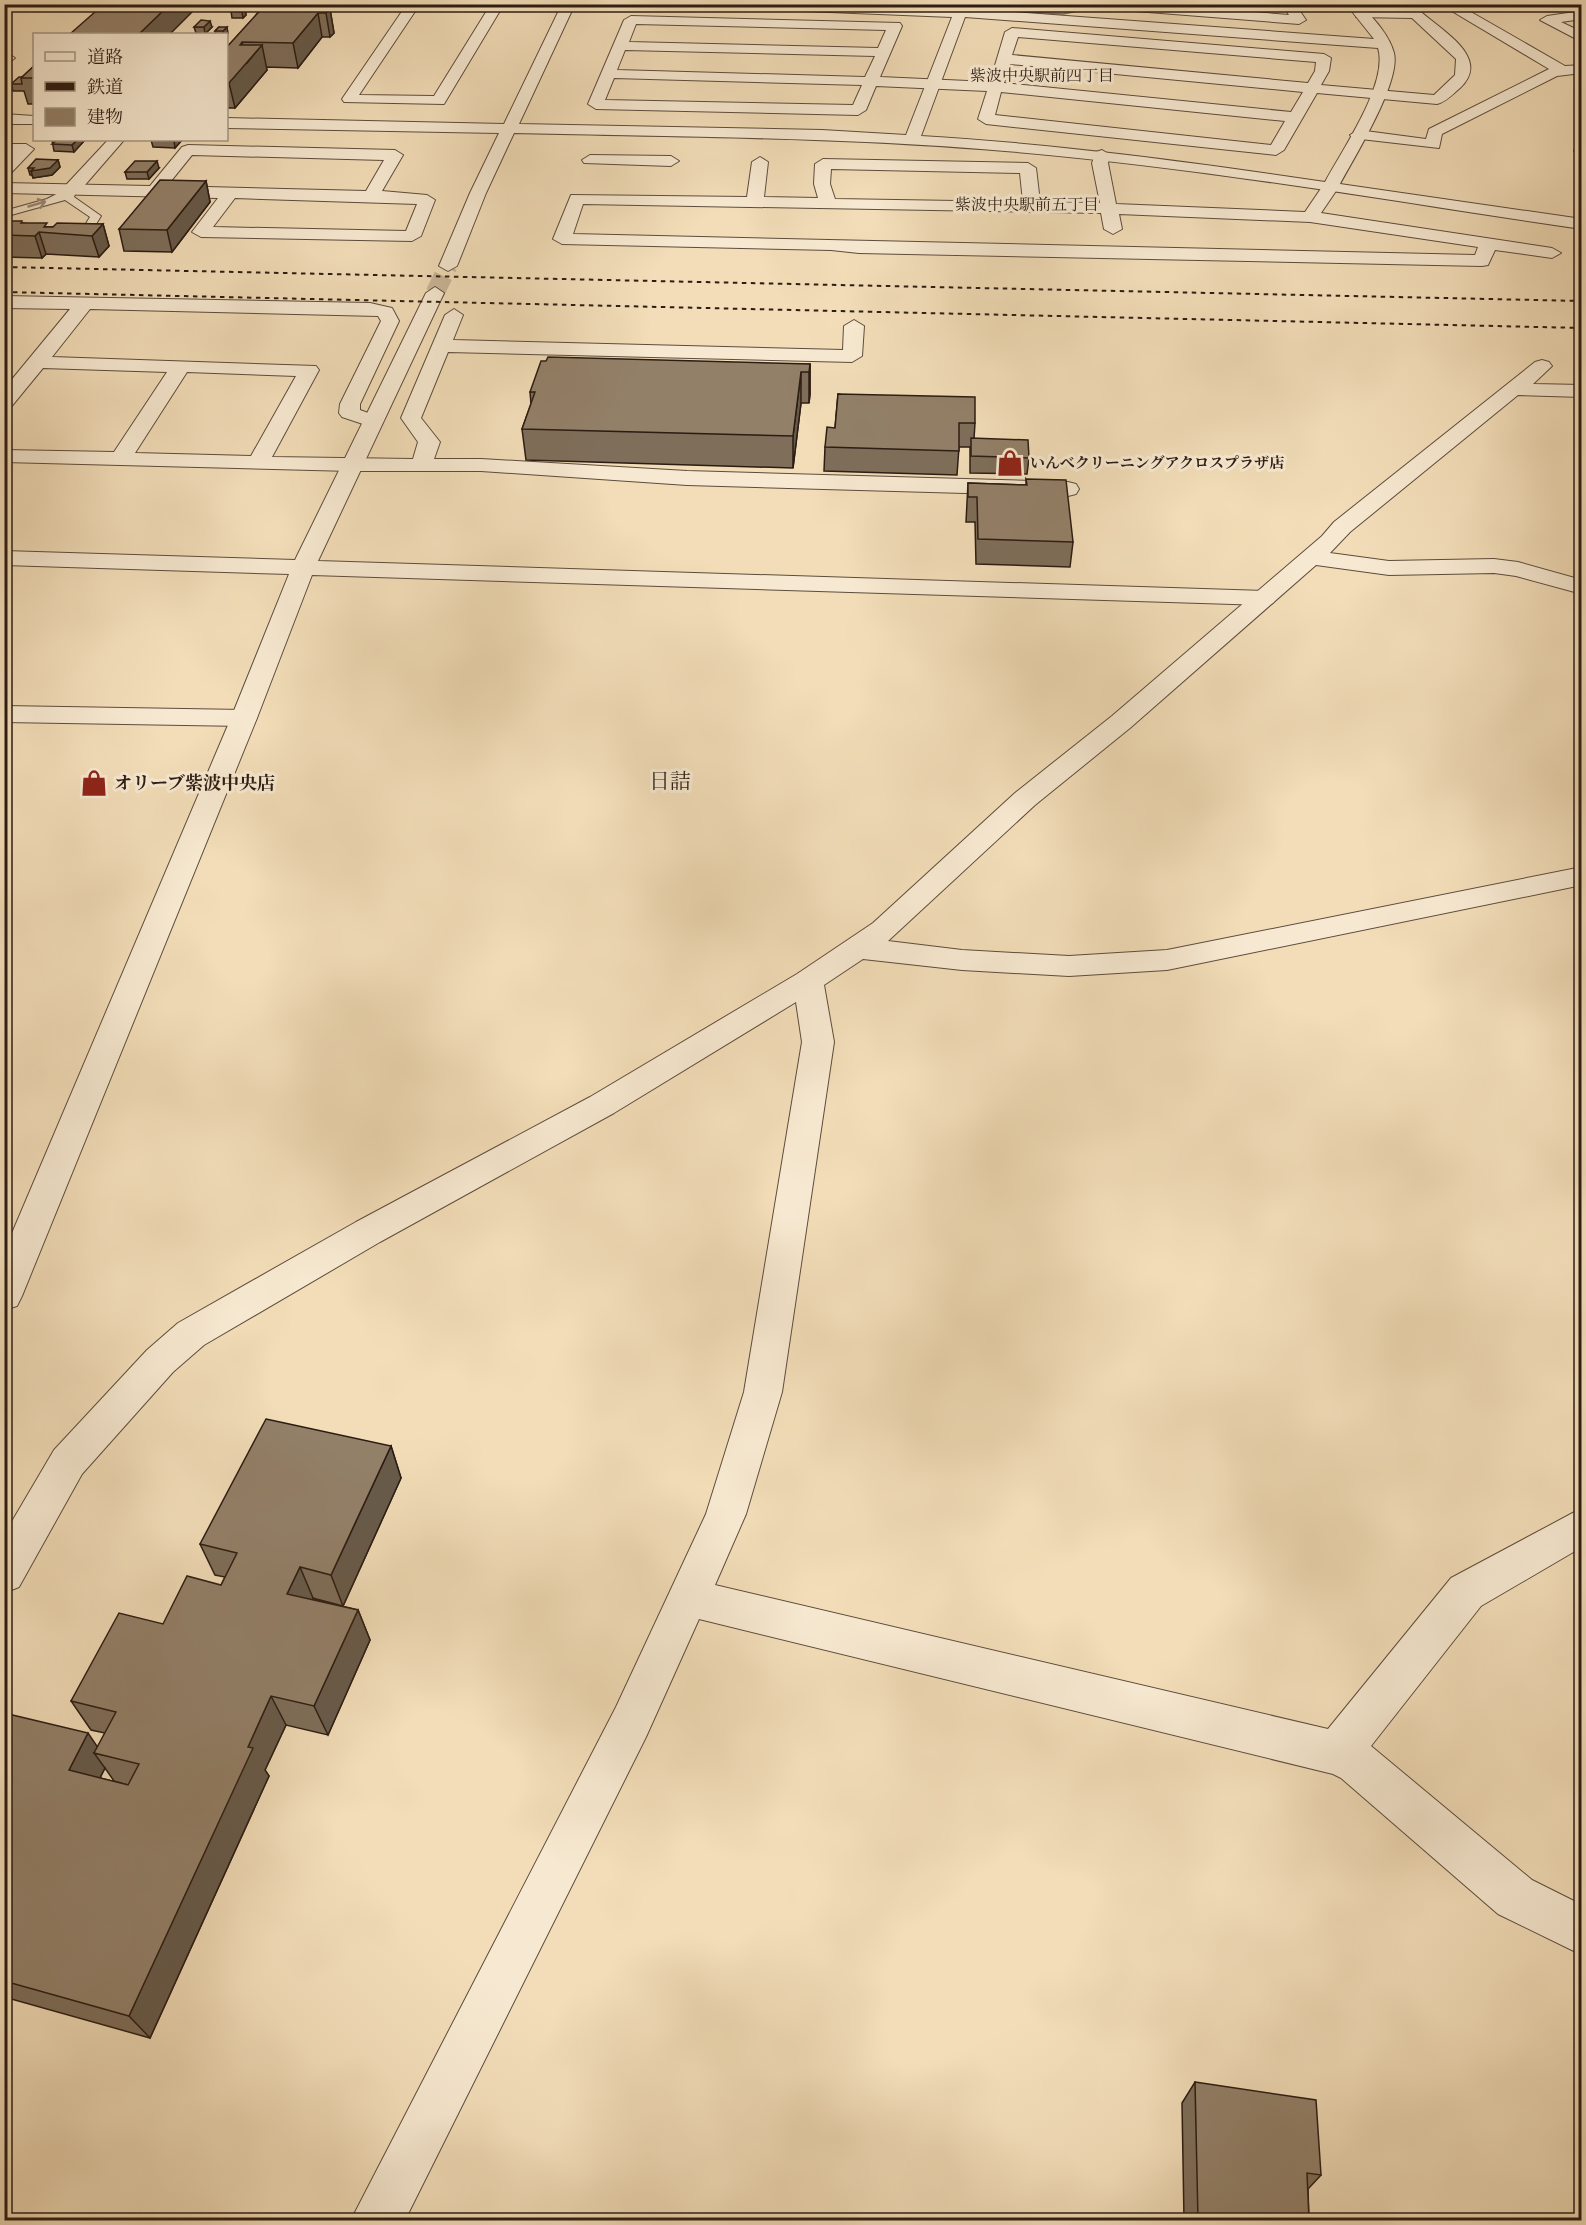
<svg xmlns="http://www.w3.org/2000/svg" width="1586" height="2225" font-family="'Libre Caslon Text','Noto Serif JP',serif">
<rect width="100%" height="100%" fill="#f2ddb8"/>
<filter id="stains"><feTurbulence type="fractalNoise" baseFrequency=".00333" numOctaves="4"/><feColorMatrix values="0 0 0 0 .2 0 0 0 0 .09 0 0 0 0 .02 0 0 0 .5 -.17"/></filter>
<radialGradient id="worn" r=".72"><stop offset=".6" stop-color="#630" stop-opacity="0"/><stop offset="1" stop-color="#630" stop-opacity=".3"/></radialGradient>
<path fill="#d0bc9c" stroke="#7e6c58" stroke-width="1.5" d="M1082,4l1,6 -20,4 -160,-9z"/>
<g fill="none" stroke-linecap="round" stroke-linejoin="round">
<path stroke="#cab697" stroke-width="19" stroke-dasharray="19 9" stroke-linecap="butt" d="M435,293l13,-27"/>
<defs>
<g id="service">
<path d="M10,55l5,3 -11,8v-8z"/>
<path d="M72,186l5,3 -3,8 27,19 -8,13 -30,6v-4l22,-6 5,-8 -25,-17 -61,17v-6l43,-12z"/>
</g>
<g id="minor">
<path d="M407,4h13l-61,91 75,1 57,-92h13l-60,100 -100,-2 -2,-3z"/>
<path d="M1091,4h63l135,11 -7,-11h13l11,16 -7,4 -202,-16z"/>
<path d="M1440,4h17l108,62 17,-1v8l-25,3 -115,58 -3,14 -87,-10 -2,-3 8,-5 68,9 3,-10 120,-60z"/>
<path d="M1361,10l59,1c22,20 72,47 40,77 -7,6 -14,14 -23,16l-120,-11 -33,57 -8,5 -290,-31 -8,-5 9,-28 -111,-5 -10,24 -8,5 -262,-6 -8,-5 36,-84 7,-4 269,7 2,3 -22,51 110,5 15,-50 7,-4 312,26 7,4 -2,13 -8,14 113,10 21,-20 1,-16 -44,-41 -56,-1v-6zM636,24l250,6 -8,18 -249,-6zM1018,37l298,25 -1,9 -7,12 -296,-28zM625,50l250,6 -10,21 -248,-7zM1010,64l293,28 -12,20 -287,-29zM614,78l248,7 -9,20 -248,-5zM1001,92l284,29 -14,24 -276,-30z"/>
<path d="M1582,11v8l-21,3 21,10v10l-42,-22 7,-4z"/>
<path d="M1582,143v13l-8,-5 2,-6z"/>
<path d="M4,144h22l8,5 -24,25 -6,2v-15l8,-7h-8z"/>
<path d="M188,145l207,5 8,5 -21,36 45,4 8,5 -14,36 -9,5 -211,-4 -9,-5 26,-34 -214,-5v-10l146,3 32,-39zM192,155l192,5 -18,31 -199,-5zM235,198l182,6 -11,27 -193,-4z"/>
<path d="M1102,150l8,5 -2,8 8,41 189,8 19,-28 6,-1 8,5 -17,25 231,35 9,5 -9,5 -57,-8 -7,15 -6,1 -623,-13 -28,-3 -269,-6 -9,-5 18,-44 176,2 5,-35 8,-5 8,5 -4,35 54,1 -4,-14 1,-20 8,-5 205,4 8,5 4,34 60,1 -8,-40 4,-11zM831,169l189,4 3,29 -188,-3 -5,-15zM583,204l518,9 3,16 9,5 9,-5 -3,-15 191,8 168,25 -3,8 -902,-21z"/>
<path d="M590,155l81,1 8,5 -8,5 -87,-3 -2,-3z"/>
<path d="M4,296l366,7 22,5 7,13 -39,83v6l19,7 3,4 -3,4 -7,2 -30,-10 -3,-4 1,-9 41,-83 -3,-5 -288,-7 -38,48 264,9 3,4 -47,87 141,2 5,-17 -17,-24 44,-103 9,-6 9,6 -10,25 390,10 1,-24 10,-6 10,6 -2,30 -10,6 -404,-10 -27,66 19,24 -6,17h47l206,12 381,11 8,2 3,5 -3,5 -8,2 -381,-11 -206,-14h-130l-347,-9v-12l110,2 53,-80 -124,-4 -32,39 -7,2v-20l66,-80 -66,-1zM187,372l109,4 -45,80 -116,-3z"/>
<path d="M1542,360l7,2 3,4 -19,18 49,1v12l-64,-2 -168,137 -20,21 59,8 105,-2 24,3 64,18v14l-66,-18 -22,-3 -105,2 -73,-10 -186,163 -95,77 -147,136 74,9 107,6 98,-6 415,-83v18l-415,85 -98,6 -107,-6 -99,-11 -39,26 10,57 -52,350 -36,122 -31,71 613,144 123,-151 131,-70v39l-101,59 -110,140 161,134 50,25v50l-84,-41 -157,-136 -8,-4 -634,-155 -53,118 -241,483h-54l265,-513 90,-193 38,-122 58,-350 -6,-40 -182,111 -234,129 -176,103 -31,27 -91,102 -63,113 -15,6v-58l50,-85 93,-100 31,-27 178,-101 234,-125 207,-123 76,-51 142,-130 97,-77 210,-180 12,-14 201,-160z"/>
<path d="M4,706l240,4 9,2 4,6 -4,6 -9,2 -240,-4z"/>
</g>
<g id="tertiary">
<path d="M562,4h13l-56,120 303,6 84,5 46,-118 -224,-9 -6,-4 238,4 414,31 -28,-35h14c13,14 29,30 34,49 7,29 -39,103 -54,131l242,35v10c-192,-28 -384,-62 -577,-78 -163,-14 -327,-14 -491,-18l-28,60 -29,73 -9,5 -9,-5 31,-73 29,-60 -273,-5v-10l278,6zM965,17l413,31c11,35 -36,102 -53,134 -134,-20 -269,-38 -404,-46z"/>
<path d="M4,114l30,2v8h-30z"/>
<path d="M108,140h16l-46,53h-12l-2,-4 2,-4z"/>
<path d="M435,287l9,6 -126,268 947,30 8,2 4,5 -4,5 -8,2 -953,-30 -55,143 -235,578 -5,10 -13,4v-58l227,-534 58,-144 -285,-9v-14l291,9 131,-267z"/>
</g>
</defs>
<use href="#service" stroke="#5e4c3c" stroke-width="2"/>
<use href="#minor" stroke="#5e4c3c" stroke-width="2"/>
<use href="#tertiary" stroke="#5e4c3c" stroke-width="2"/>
<use href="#service" fill="#f7e9d1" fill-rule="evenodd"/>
<use href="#minor" fill="#f7e9d1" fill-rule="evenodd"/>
<use href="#tertiary" fill="#f7e9d1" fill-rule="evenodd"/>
<g stroke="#2c1c13" stroke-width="2" stroke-dasharray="4.5 4.5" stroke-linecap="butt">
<path d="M4,267l1578,34"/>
<path d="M4,292l1578,36"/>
</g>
</g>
<g fill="#7e6e5a" stroke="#2c1c13" stroke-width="1.5" fill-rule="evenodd">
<path d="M266,4h53l-4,5h15l4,24 -4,4h-8l-24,31 -32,-1 1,3 -32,38h-9v-60z"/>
<path d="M245,8l1,7 -3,3h-11l-1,-7z"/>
<path d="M194,27h18l-7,7 -9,-1z"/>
<path d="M219,27l9,6 -2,2 -10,-1 -1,-3z"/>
<path d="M34,66v38h-6l-4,-13h-11l-2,-7 11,-7z"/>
<path d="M52,140h32v1l-10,11 -20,-1z"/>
<path d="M151,140h31l-7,8 -22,-1z"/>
<path d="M58,160l2,7 -8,8 -19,3 -1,-3h-2l-2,-7z"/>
<path d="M159,168l-10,11h-22l-2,-7z"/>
<path d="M206,181l4,21 -38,50 -48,-1 -5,-22z"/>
<path d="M4,221l19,2 25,4 55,-3 6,22 -10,11 -53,-3 -4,4 -38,-1z"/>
<path d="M810,364v30l-1,9h-8l-8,65 -267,-8 -4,-31 9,-25 -1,-12z"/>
<path d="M838,394l137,29 -1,16 55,19 -2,16 -57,-1v-26h-11l-2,28 -133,-4 1,-24 10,-19z"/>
<path d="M1026,479l47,63 -3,25 -94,-3 -1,-42h-9l2,-39 58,2z"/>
<path d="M391,1446l10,32 -58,128 -30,-8 -1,1 46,11 12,30 -42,95 -42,-10 -21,45 4,6 -119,262 -146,-41v-284l94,34 7,-14 -14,-3 -20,-29 92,-77 58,-39 4,-8 -10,-2 -15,-31zM105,1768l9,13 14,4 -28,-7z"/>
<path d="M1195,2082l126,93 -13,14 1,31h-125l-2,-117z"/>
</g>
<g fill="#675a4a" stroke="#2c1c13" stroke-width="1.5">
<path d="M170,4h30l-30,30h-31z"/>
<path d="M294,4l25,1 -23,27 -5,-24z"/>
<path d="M245,8l1,7 -3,3 -1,-6z"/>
<path d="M330,9l4,24 -4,4 -4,-24z"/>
<path d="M318,13l4,24 -24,31 -5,-25z"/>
<path d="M210,21l2,6 -7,7 -1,-7z"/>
<path d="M227,27l1,6 -2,2 -3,-1v-3z"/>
<path d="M242,42l5,21 15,-18 5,25 -32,38 -6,-25 11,-38z"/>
<path d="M77,140h7v1l-10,11 -2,-7z"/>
<path d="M175,140h7l-7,8 -1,-7z"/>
<path d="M58,160l2,7 -8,8 -19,3 -2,-7z"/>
<path d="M157,161l2,7 -10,11 -2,-7z"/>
<path d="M206,181l4,21 -38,50 -5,-22z"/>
<path d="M103,224l6,22 -10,11 -7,-21z"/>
<path d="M39,232l7,22 -4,4 -7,-22z"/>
<path d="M810,364v30l-1,9v-31z"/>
<path d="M801,372v31l-8,65v-32z"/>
<path d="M391,1446l10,32 -58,128 -12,-31z"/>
<path d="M300,1567l13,31 -12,26 -14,-30z"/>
<path d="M358,1610l12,30 -42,95 -14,-29z"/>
<path d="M271,1696l15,29 -21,45 4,6 -119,262 -21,-22 119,-269z"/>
<path d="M88,1733l15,22 -9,-2 11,15 -15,29 -21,-27z"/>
</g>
<g fill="#938069" stroke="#2c1c13" stroke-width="1.5">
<path d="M104,4h66l-31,30h-69z"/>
<path d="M266,4h28l-3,4 39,1 -4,4h-8l-25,30 -51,-1 -2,3h22l-33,38h-3v-35z"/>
<path d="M234,8h11l-3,4 -11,-1z"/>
<path d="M201,20l9,1 -6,6h-10z"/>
<path d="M219,27h8l-4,4h-8z"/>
<path d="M34,66v12h-13z"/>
<path d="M19,77h3l-1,1 1,6h-11z"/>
<path d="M57,140h20l-5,5 -20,-1z"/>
<path d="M151,140h24l-1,1z"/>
<path d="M36,159l22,1 -8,8 -19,3 3,-3h-6z"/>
<path d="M135,161h22l-10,11h-22z"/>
<path d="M160,180l46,1 -39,49 -48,-1z"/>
<path d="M4,221h18l-1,2h26l-3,4h9l4,-4 46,1 -11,12 -53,-4 -4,4 -31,-1z"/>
<path d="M548,357l262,7 -1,8h-8l-8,64 -271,-7 13,-37h-5l11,-31h5z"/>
<path d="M838,394l137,3v26h-16v28l-134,-4 2,-20 8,1z"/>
<path d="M971,438l57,2 1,18 -58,-2z"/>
<path d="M1026,479l40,1 7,62 -95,-3 -1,-42h-9v-14l59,2z"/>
<path d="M266,1419l125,27 -60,129 -31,-8 -13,27 71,16 -44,96 -43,-10 -23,51 5,1 -124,268 -125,-35v-268l84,20 -19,37 59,15 11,-21 -45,-11 22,-41 -45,-11 48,-88 44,11 24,-48 34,9 16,-32 -37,-9z"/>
<path d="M1195,2082l121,18 5,75 -14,-2 2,47h-111z"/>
</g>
<defs><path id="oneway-shaft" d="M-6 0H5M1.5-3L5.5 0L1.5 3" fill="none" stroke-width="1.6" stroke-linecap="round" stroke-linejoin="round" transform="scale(1.5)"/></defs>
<use stroke="#9c8d7c" href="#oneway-shaft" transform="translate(37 204) rotate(-16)"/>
<defs>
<symbol id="shop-bare" viewBox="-9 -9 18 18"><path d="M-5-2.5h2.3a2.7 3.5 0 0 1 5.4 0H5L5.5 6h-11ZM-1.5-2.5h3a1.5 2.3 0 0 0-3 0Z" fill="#8f2418" stroke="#f7e9d1" stroke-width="2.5" paint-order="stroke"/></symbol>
</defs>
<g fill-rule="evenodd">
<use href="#shop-bare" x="991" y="444" width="38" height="38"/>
<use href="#shop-bare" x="75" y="764" width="38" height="38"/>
</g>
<g text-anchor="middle" stroke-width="6" stroke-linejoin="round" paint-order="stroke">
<g font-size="15" font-weight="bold" fill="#2c1c13" stroke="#f7e9d1" text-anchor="start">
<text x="1030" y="468">いんべクリーニングアクロスプラザ店</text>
</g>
<g font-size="16" fill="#2c1c13" stroke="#f7e9d1">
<text x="1042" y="81">紫波中央駅前四丁目</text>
<text x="1027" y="210">紫波中央駅前五丁目</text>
</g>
<g font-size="18" font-weight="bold" fill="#2c1c13" stroke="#f7e9d1" text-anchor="start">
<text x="114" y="789">オリーブ紫波中央店</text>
</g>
<g font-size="21" fill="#2c1c13" stroke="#f7e9d1">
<text x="670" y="788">日詰</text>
</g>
</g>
<rect width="1586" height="2225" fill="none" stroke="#f2ddb8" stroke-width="24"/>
<rect x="6" y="6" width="1574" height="2213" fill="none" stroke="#2c1c13" stroke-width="3"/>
<rect x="12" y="12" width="1562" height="2201" fill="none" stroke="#2c1c13" stroke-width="1.5"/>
<rect x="33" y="33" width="195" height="108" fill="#f7e9d1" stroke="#a69785" stroke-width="1.5"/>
<rect x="45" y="52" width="30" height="9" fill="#f7e9d1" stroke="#a69785" stroke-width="1.5"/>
<text x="87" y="63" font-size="18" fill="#2c1c13">道路</text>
<rect x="45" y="82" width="30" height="9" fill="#2c1c13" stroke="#a69785" stroke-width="1.5"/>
<text x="87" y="93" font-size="18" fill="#2c1c13">鉄道</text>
<rect x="45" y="108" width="30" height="18" fill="#938069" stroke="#a69785" stroke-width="1.5"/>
<text x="87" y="123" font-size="18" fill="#2c1c13">建物</text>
<rect width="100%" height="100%" filter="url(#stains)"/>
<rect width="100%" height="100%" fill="url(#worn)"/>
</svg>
